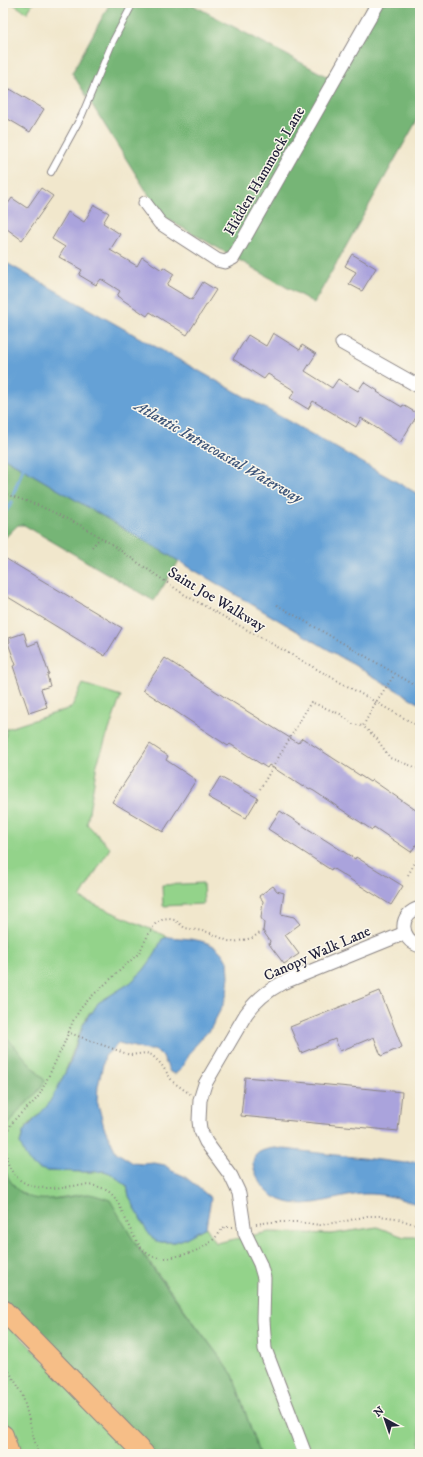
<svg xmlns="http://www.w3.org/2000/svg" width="423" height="1457" font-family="'IM FELL DW Pica',serif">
<rect width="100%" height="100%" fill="#fbf7ec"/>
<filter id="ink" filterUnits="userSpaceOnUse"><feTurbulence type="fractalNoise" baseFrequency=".025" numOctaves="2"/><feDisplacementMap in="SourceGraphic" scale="8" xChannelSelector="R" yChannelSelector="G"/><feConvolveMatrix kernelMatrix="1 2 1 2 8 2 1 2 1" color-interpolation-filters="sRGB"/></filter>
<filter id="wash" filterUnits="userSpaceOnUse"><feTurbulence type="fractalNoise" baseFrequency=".012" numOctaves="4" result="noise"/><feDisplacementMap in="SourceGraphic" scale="16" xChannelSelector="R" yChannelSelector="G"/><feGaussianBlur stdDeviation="0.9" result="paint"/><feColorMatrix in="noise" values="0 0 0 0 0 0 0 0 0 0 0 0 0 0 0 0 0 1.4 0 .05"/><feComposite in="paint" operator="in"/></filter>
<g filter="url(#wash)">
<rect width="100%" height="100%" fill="#f1e7cc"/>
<g fill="#93d38a" stroke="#5a7a62">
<path d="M12,3h21l-6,10z"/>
<path d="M83,684l38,12 -24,68 -10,60 23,24 -30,50 88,39 -6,2 -8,17 -11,15 -13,12 -32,20 -6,10h-3c-16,29 -21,64 -41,92 -11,16 -25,17 -28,39l27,27 43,1 14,-1 6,2 17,13 2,10 22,41 10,5h14l9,-3 22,-12 10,16 53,-11 62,2 46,-7 27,10h16v217h-161l-26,-79 -98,-132 -48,-49 -43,6 -14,-2 -11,-7 -10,-10 -6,-14 1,-36 15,-21 17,-16 9,-13 -42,-48v-253l3,-51 65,-21z"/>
<path d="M203,883l1,21 -41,2 -1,-21z"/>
<path d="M3,1319l132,135h-118l-14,-43z"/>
</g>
<g fill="#76b576" stroke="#4c6c58">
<path d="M110,3h79l139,74 42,-74h50v112l-106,188 -152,-87 -90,-143z"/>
<path d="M3,457l176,104 -25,40 -130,-76h-6l-15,15z"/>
<path d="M3,1033l42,48 -9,13 -17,16 -16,23z"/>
<path d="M3,1167c15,34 31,35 65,30 7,-1 14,-3 21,-3 7,1 14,4 21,6l25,43 13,19 85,113 26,79h-107l-149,-153z"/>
</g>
<g fill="#65a1d6" stroke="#446288">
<path d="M3,261l417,234v209l-417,-247z"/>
<path d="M168,937c19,2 49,1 58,23l2,1 1,15 -2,18 -4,11 -12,23 -17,19 -14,23 -5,4 -5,-2 -7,-15 -5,-5 -4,-2h-8l-27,-7 -14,13 -7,30 -1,14 7,27 12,25 17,11 10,1 11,-1 11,2 7,6 12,5 27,22 -5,29 -22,12 -9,3h-14l-5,-1 -5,-4 -6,-9 -16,-32 -2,-10 -17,-13 -6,-2 -14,1 -43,-1 -7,-2 -9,-5 -6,-9 -5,-11 3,-12 24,-26 9,-15 14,-28 13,-38 7,-12h2l6,-10 32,-20 13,-12 11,-15 8,-17z"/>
<path d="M275,1148l131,15 14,-2v44c-20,-6 -36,-12 -57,-11 -32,2 -65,22 -94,-1 -5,-4 -8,-10 -11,-15 -10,-18 -5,-28 17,-30z"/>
</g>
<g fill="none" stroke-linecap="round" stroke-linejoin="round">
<g stroke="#65a1d6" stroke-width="3.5">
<path d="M13,495l10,-27"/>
<path d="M3,515l9,-13"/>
</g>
</g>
<g id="blocks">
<g fill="#aaa3dc">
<path d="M3,89l6,3 1,-3 34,20 -14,23 -27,-16z"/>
<path d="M41,188l12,8 -31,44 -19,-14v-15l9,-13 15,10z"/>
<path d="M94,205l15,8 -6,10 17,11 -10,16 27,16 5,-9 20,13 1,-3 11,7 -7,11 25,15 11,-18 13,8 -29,45 -37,-23 -3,4 -30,-20 3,-5 -19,-12 -5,6 -17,-10 3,-5 -23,-13 6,-10 -13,-8 16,-27 16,10z"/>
<path d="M352,254l24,14 -14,23 -13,-7 7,-12 -11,-6z"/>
<path d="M273,333l27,17 2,-5 14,9 -11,17 27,17 6,-9 20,12 6,-9 14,9 -1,1 25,15 1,-2 15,9 -18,29 -39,-25 -5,9 -43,-26 -5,8 -18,-11 5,-7 -27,-17 -4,5 -31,-20 15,-24 18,11z"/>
<path d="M3,557l119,71 -17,28 -102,-62z"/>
<path d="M24,633l4,13 10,-4 11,32 -2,1 3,11 -9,3 6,18 -18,6 -16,-47 3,-1 -8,-22 2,-1 -1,-4z"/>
<path d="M165,658l61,40 72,45 4,-5 68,44 2,-2 48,33v26l-9,13 -37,-25 -2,3 -58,-39 -10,-5 -1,1 -34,-22 -2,3 -37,-24 -2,2 -85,-56z"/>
<path d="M150,744l18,12 -2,4 30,20 -33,52 -51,-30z"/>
<path d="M220,777l38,21 -12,20 -38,-21z"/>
<path d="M280,811l75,48 1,-2 47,29 -12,19 -59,-37 -1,2 -63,-41z"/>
<path d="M273,886l4,5 7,2 -3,21 13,3 6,7 -15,11 14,19 -15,10 -15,-20 1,-3 -7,-10 1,-8 -3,-5 2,-17 -4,-5z"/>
<path d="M380,991l22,56 -21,9 -7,-19 -34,14 -5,-12 -34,14 -11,-26z"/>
<path d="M245,1077l157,15 -4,39 -157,-15z"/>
</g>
</g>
</g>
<g filter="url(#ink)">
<use href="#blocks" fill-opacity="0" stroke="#8a8484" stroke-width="1"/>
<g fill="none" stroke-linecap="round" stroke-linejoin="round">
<defs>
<path id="service" d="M51,172l31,-57 31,-74 20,-38"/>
<g id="minor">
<path d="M145,203l15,20 57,37 8,2 8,-4 145,-255"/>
<path d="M342,343l78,44"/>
<path d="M420,908c-22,5 -21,32 0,38"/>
<path d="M305,1454l-40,-105 -2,-29 1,-42 -4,-14 -15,-31 -6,-40 -8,-17 -25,-34 -6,-13 -1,-8 1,-21 5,-16 41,-70c10,-14 21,-23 36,-31l123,-50"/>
</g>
<g id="primary">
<path d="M3,1310l141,144"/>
<path d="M3,1435l6,19"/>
</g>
</defs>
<use href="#service" stroke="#8a8484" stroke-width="8"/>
<use href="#minor" stroke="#8a8484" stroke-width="15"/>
<use href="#primary" stroke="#8a8484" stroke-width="22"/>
<g stroke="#8a8484" stroke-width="2" stroke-dasharray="1 3" stroke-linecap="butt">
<path d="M3,493l37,13 42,20 26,16 77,53 235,132"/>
<path d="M92,547l8,-9"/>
<path d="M277,605l143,83"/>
<path d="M393,677l-17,25 -13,24 14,13 13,19 30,11"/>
<path d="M260,789l51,-87 29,12 13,10 10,2"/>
<path d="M408,875l12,-21"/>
<path d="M67,1032l63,23 16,-2 6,2 9,9 12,18 17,12"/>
<path d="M256,1224l15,-2h25l24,3 26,-4 21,-5h12l16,2 25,8"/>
<path d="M232,1227h-8c-11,16 -24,24 -42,28 -9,2 -22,5 -30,1 -14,-5 -24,-32 -30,-45 -4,-8 -8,-17 -16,-21 -23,-14 -59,9 -86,-10 -7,-6 -11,-12 -13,-20 -1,-9 -3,-22 1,-30 8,-17 23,-22 32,-36l23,-48 10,-25 8,-13 10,-11 48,-44 9,-18 8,-12 6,-3 7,-1 6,1 10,8 23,4 20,9 6,1 18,-4 11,-7"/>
<path d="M3,1361l19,32 16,61"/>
</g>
<use href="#service" stroke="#fff" stroke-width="6"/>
<use href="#minor" stroke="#fff" stroke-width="13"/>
<use href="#primary" stroke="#f6be87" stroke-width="20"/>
</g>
</g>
<g text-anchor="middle" stroke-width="3" stroke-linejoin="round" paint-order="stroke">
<g font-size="15" fill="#22223b" stroke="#fbf7ec">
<text transform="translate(264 171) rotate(-60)" y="5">Hidden Hammock Lane</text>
<text transform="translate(217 599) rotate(31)" y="5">Saint Joe Walkway</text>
<text transform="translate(317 953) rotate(-24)" y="5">Canopy Walk Lane</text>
</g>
<g font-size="16" font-style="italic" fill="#3d5579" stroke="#fbf7ec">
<text transform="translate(219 451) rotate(30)" y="6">Atlantic Intracoastal Waterway</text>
</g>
</g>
<rect width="423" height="1457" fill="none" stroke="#fbf7ec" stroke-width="16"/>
<g transform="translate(385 1419) rotate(320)" stroke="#fbf7ec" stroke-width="3" paint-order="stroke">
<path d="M0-3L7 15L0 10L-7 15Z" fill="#22223b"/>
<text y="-6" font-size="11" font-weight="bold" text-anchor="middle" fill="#22223b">N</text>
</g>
</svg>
